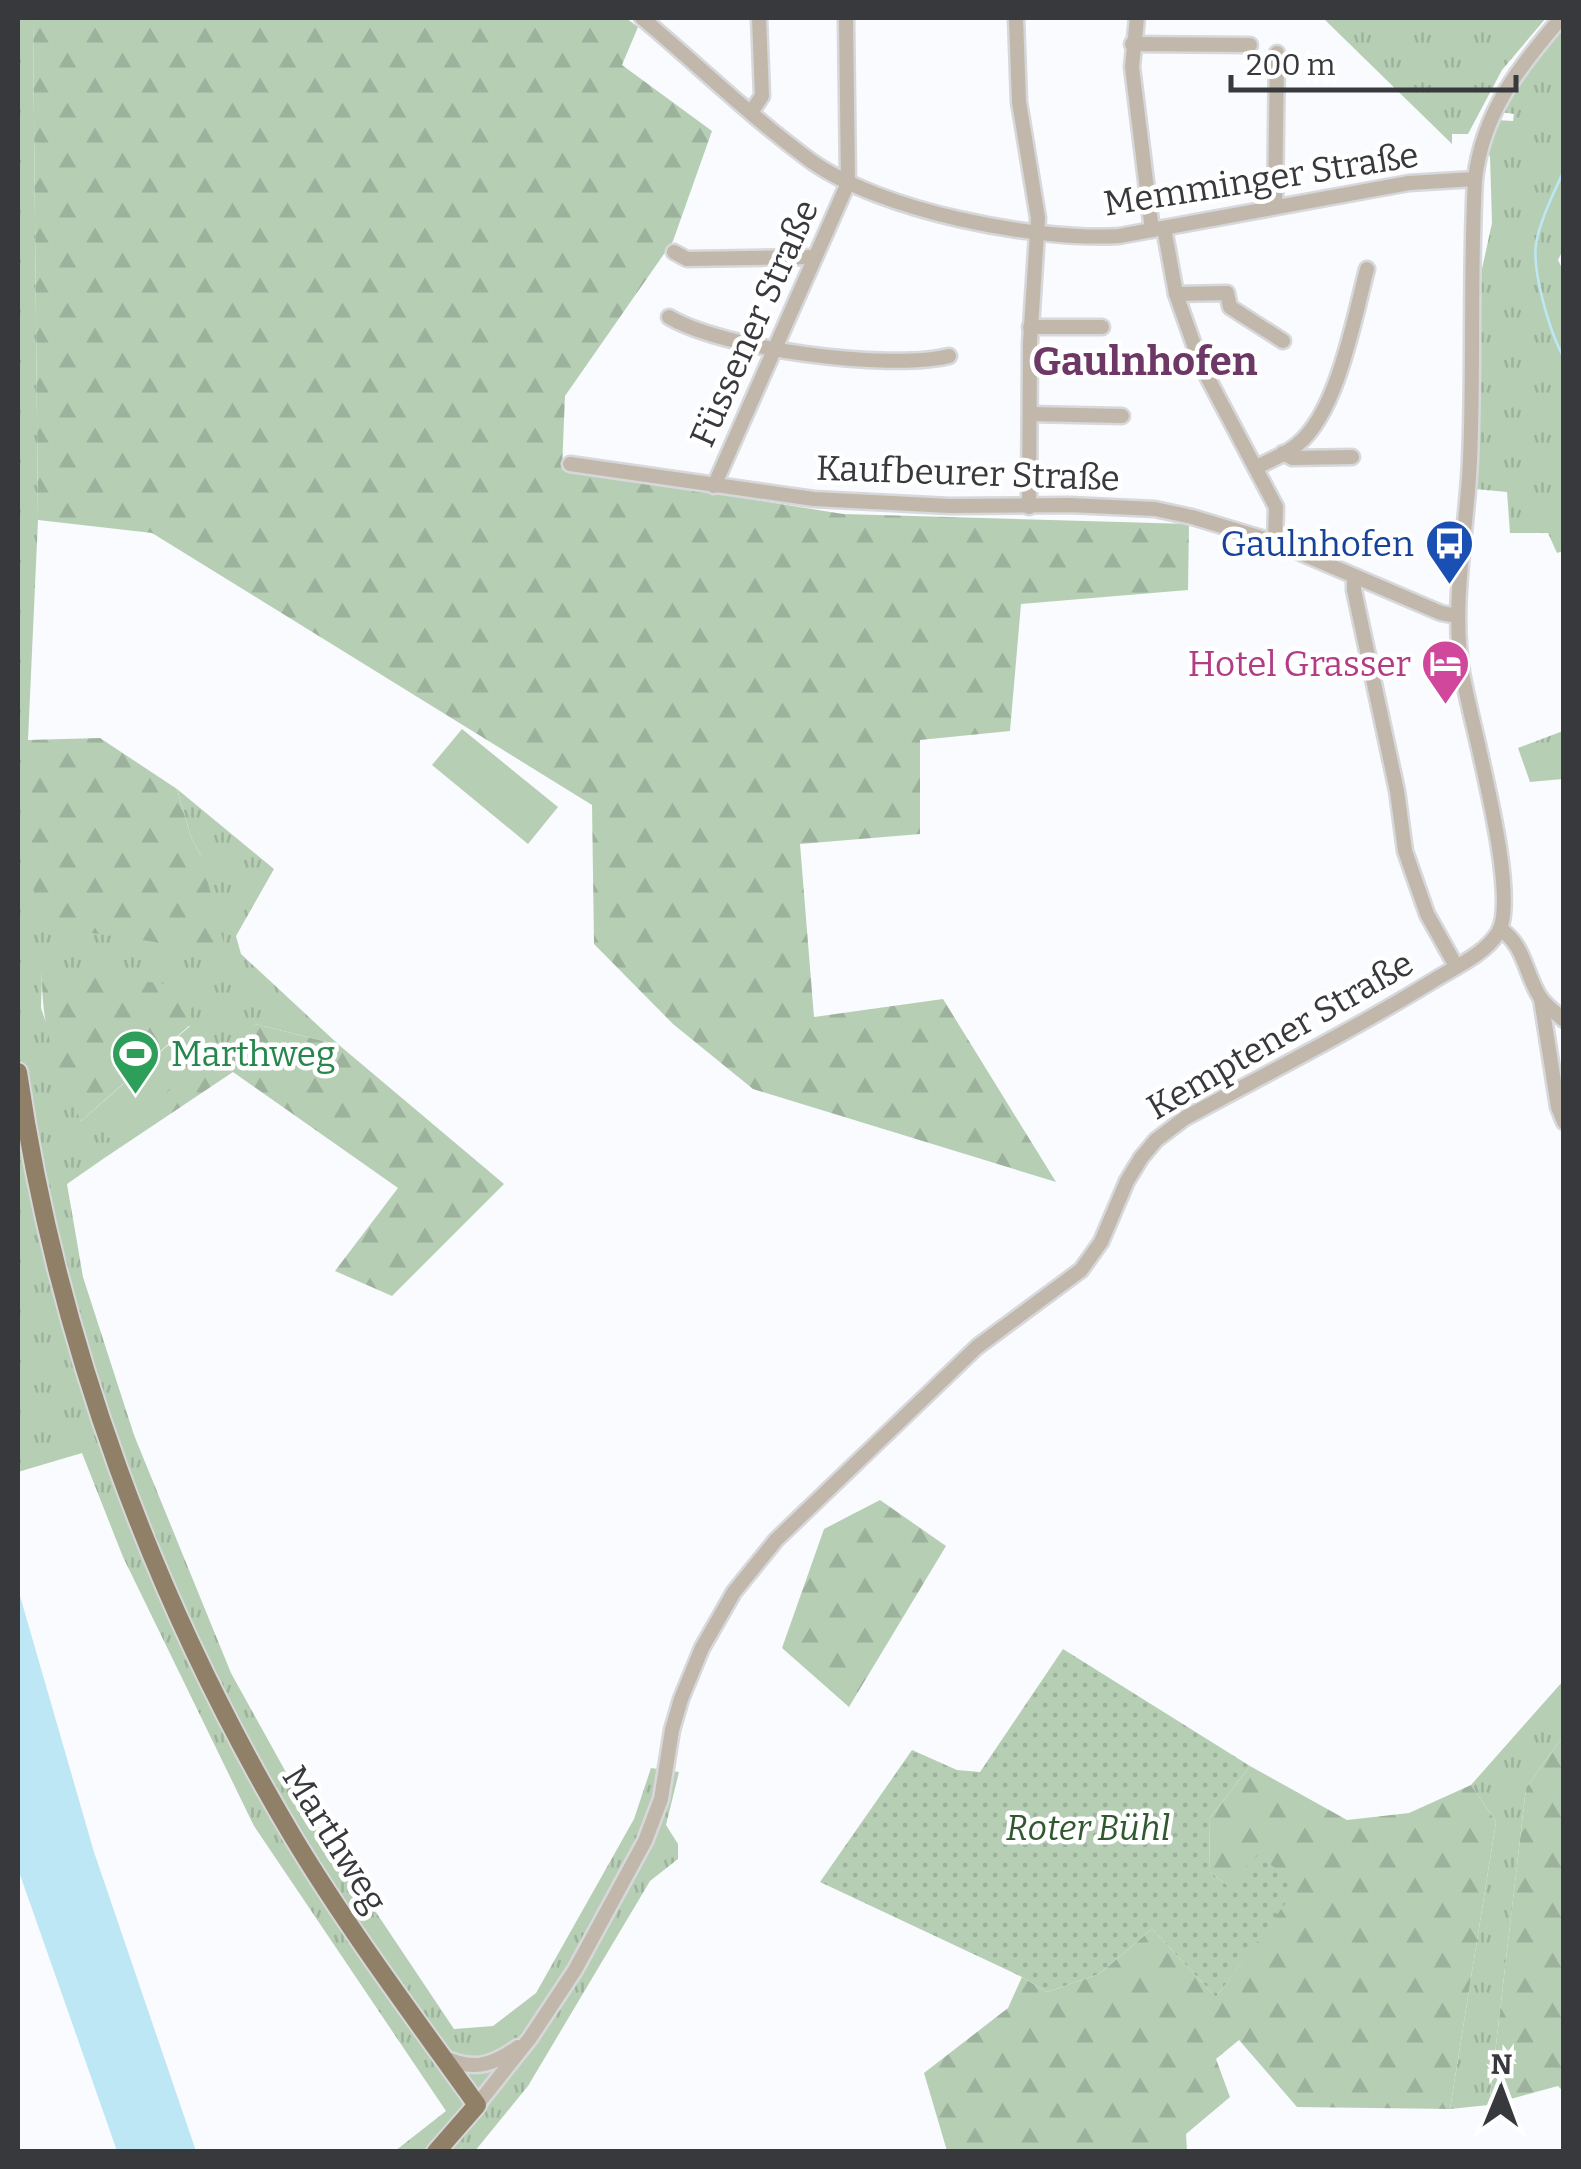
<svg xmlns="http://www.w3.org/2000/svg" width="1581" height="2169" font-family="Bitter,serif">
<defs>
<pattern id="grass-tufts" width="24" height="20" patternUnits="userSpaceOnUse" patternTransform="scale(2.5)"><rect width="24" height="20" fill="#b6cfb4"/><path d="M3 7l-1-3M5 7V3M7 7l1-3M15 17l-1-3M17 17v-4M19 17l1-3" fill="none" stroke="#9db29c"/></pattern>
<pattern id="forest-firs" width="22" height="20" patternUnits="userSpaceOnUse" patternTransform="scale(2.5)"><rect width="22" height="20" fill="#b6cfb4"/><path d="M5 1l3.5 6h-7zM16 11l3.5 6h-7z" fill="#9db29c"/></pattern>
<pattern id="garden-dots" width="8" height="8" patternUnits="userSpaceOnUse" patternTransform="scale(2.5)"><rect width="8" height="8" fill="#b6cfb4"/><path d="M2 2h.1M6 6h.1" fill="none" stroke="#9db29c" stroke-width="1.8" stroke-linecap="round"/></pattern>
</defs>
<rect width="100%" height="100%" fill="#fafbfe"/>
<g fill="url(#grass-tufts)" fill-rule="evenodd">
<path d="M18,18h15l5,502 -10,220 173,116 -10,-19 -14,-48 97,80 -38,67 5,18 98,91 -84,-21 -142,121 -10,14 -36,25 16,93 51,158 97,238 72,130 151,226 39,-3 43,-33 98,-174 17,-51 28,4 -13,53 12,19v15l-28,22 -122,205 -53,65h-80l51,-40 -192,-285 -131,-269 -41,-104 -64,19zM42,970l148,56 -109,95 -40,-113z"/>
<path d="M1323,18h223l-44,52 -34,64h-16v10z"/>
<path d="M1563,28l1,220 -6,12 6,12 -1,279 -6,2 -9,-20h-38l-3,-41 -32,-3 3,-202 14,-64 -2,-67 -3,-3 10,-33 16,1 1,-7 -14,-2 14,-26z"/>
<path d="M1563,731v48l-33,3 -12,-34z"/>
<path d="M1563,1681v55l-37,52 -37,317 -39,4 46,-287 -25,-37z"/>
</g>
<g fill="url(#forest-firs)">
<path d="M33,18h593l12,9 -16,38 90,66 -39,110 -108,155 -3,73 281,45 346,10 -1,66 -167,14 -11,127 -90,9v94l-120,10 14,173 129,-18 113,183 -303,-93 -80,-65 -79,-80 -2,-139 -440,-272 -114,-13z"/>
<path d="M100,738l77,51 14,48 10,19 25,96 -191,-27 -7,-185z"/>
<path d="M42,970l151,17 -3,38 -109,96c-25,-56 -40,-89 -39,-151z"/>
<path d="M255,1024l84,21 165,139 -112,112 -57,-25 63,-83 -165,-116 -130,87 9,-14 89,-85z"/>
<path d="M880,1500l66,46 -97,161 -67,-59 42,-119z"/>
<path d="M1563,1736v355l-5,-5 -69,19 37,-317z"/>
<path d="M1250,1766l97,54 62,-7 62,-28 25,37 -46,287 -153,-2 -58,-67 -23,19 14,38 -44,37 1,17h-240l-23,-78 84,-65 14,-31 25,15 52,-18 53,-45 64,68 82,-112 -70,1 -18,-14 -1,-53z"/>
</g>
<g fill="#b6cfb4">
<path d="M462,729l96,78 -30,37 -96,-79z"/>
<path d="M159,1050l25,25 -70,68 -25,-26z"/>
</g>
<path fill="url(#garden-dots)" d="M1063,1649l187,117 -41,53 1,53 18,14 29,-31 42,30 -83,112 -64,-68 -53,45 -52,18 -25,-15 -202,-95 92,-132 45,20 23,2z"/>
<path fill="#bee7f6" d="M18,1589l76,263 102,299h-79l-99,-282z"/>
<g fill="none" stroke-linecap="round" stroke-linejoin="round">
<path stroke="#bee7f6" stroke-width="2.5" d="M1564,170c-10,23 -24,50 -28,74 -4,28 14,89 28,114"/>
<defs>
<g id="minor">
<path d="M642,18c56,47 110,100 169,143 70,50 223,80 308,75l290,-53 66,-4"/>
<path d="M1016,18l3,84 19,116 -8,125 -1,164"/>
<path d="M1137,18l-5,49 20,163"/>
<path d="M1132,44l118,1"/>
<path d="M752,111l10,-15 -3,-78"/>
<path d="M1275,207l2,-154"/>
<path d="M1164,228l12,66 25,71 75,142 -1,35"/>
<path d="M674,252l13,7 128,-2"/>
<path d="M1176,294l51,-1 3,14 53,34"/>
<path d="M669,317c53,32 220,54 280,39"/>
<path d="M1030,327h72"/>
<path d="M1030,414l92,2"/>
<path d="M1283,453l9,5 60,-1"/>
<path d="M570,464l244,35 136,7 119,-1 86,4 37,8 83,25 166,71 16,3"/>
<path d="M1257,467c13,-7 30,-13 41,-23 40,-33 56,-126 69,-175"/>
<path d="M714,486l134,-303 -2,-165"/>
<path d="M1354,577v13l43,201 8,60 22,63 29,52"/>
<path d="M1500,929c25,16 25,45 40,68 6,9 16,16 24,23"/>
<path d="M1541,999l17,108 6,15"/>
<path d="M441,2056c30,15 50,11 77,-9"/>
<path d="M477,2105l53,-67 45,-68 70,-129 16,-42 11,-69 9,-31 21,-51 32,-56 42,-52 201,-193 104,-77 20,-28 26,-61 14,-23 15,-18 29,-22c83,-45 166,-87 246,-136 22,-14 53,-27 67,-49 23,-38 -28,-212 -36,-261 -11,-72 5,-140 8,-212 4,-94 0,-187 5,-281 8,-67 44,-112 86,-161"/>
</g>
<path id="major" d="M18,1072c39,269 136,531 275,765 56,93 121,180 184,268l-41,47"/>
</defs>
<use href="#minor" stroke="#d7d8db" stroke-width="19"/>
<use href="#major" stroke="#d7d8db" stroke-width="22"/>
<use href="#minor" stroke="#c1b8ab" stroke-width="14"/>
<use href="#major" stroke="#918068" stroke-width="18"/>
</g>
<defs>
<symbol id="bus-pin" viewBox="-11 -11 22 30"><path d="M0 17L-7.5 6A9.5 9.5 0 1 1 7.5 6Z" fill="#1a4fb4" stroke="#fff"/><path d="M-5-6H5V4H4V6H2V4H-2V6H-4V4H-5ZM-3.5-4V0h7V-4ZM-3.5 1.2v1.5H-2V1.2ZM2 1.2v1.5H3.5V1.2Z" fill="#fff"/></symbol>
<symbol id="hotel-pin" viewBox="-11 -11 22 30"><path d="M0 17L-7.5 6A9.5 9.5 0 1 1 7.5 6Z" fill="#d1479c" stroke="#fff"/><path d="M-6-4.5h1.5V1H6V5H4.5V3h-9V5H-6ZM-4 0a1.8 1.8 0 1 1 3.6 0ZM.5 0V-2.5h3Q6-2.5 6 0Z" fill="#fff"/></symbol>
<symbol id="stadium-pin" viewBox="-11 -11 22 30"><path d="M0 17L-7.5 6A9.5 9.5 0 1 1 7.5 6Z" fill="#2e9e5b" stroke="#fff"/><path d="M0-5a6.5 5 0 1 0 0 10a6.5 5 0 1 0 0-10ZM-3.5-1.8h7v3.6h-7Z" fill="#fff"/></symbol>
</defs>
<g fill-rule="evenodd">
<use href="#bus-pin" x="1422" y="516" width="55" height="75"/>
<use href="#hotel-pin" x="1418" y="636" width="55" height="75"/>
<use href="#stadium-pin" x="108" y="1026" width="55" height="75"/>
</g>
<g text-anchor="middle" stroke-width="9" stroke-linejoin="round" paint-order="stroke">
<g font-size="35" fill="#38393c" stroke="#fff">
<text transform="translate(1261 179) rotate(-9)" y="12">Memminger Straße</text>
<text transform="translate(754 323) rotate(-66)" y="12">Füssener Straße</text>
<text transform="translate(968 473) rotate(2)" y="12">Kaufbeurer Straße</text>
<text transform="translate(1280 1035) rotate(-30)" y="12">Kemptener Straße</text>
<text transform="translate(335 1839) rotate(58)" y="12">Marthweg</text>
</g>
<g font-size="35" fill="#164399" stroke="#fff" text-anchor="end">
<text x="1414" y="556">Gaulnhofen</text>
</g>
<g font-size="35" fill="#b23c85" stroke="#fff" text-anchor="end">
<text x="1411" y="676">Hotel Grasser</text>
</g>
<g font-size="35" fill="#27864d" stroke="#fff" text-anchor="start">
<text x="171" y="1066">Marthweg</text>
</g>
<g font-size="35" font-style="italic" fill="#315830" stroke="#fff">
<text x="1088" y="1840">Roter Bühl</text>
</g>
<g font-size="40" font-weight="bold" fill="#6d3766" stroke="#fff">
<text x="1145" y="375">Gaulnhofen</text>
</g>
</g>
<rect width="1581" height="2169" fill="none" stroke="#38393c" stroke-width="40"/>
<g transform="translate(1501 2089) rotate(1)" stroke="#ffffff" stroke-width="8" paint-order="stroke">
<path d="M0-8L18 38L0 25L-18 38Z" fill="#38393c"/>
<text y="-15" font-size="28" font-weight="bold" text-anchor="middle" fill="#38393c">N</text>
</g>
<path d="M1231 75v15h285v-15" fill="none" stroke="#38393c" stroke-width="5"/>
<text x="1246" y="75" font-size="30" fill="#38393c" stroke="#ffffff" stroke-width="8" paint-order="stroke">200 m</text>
</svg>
